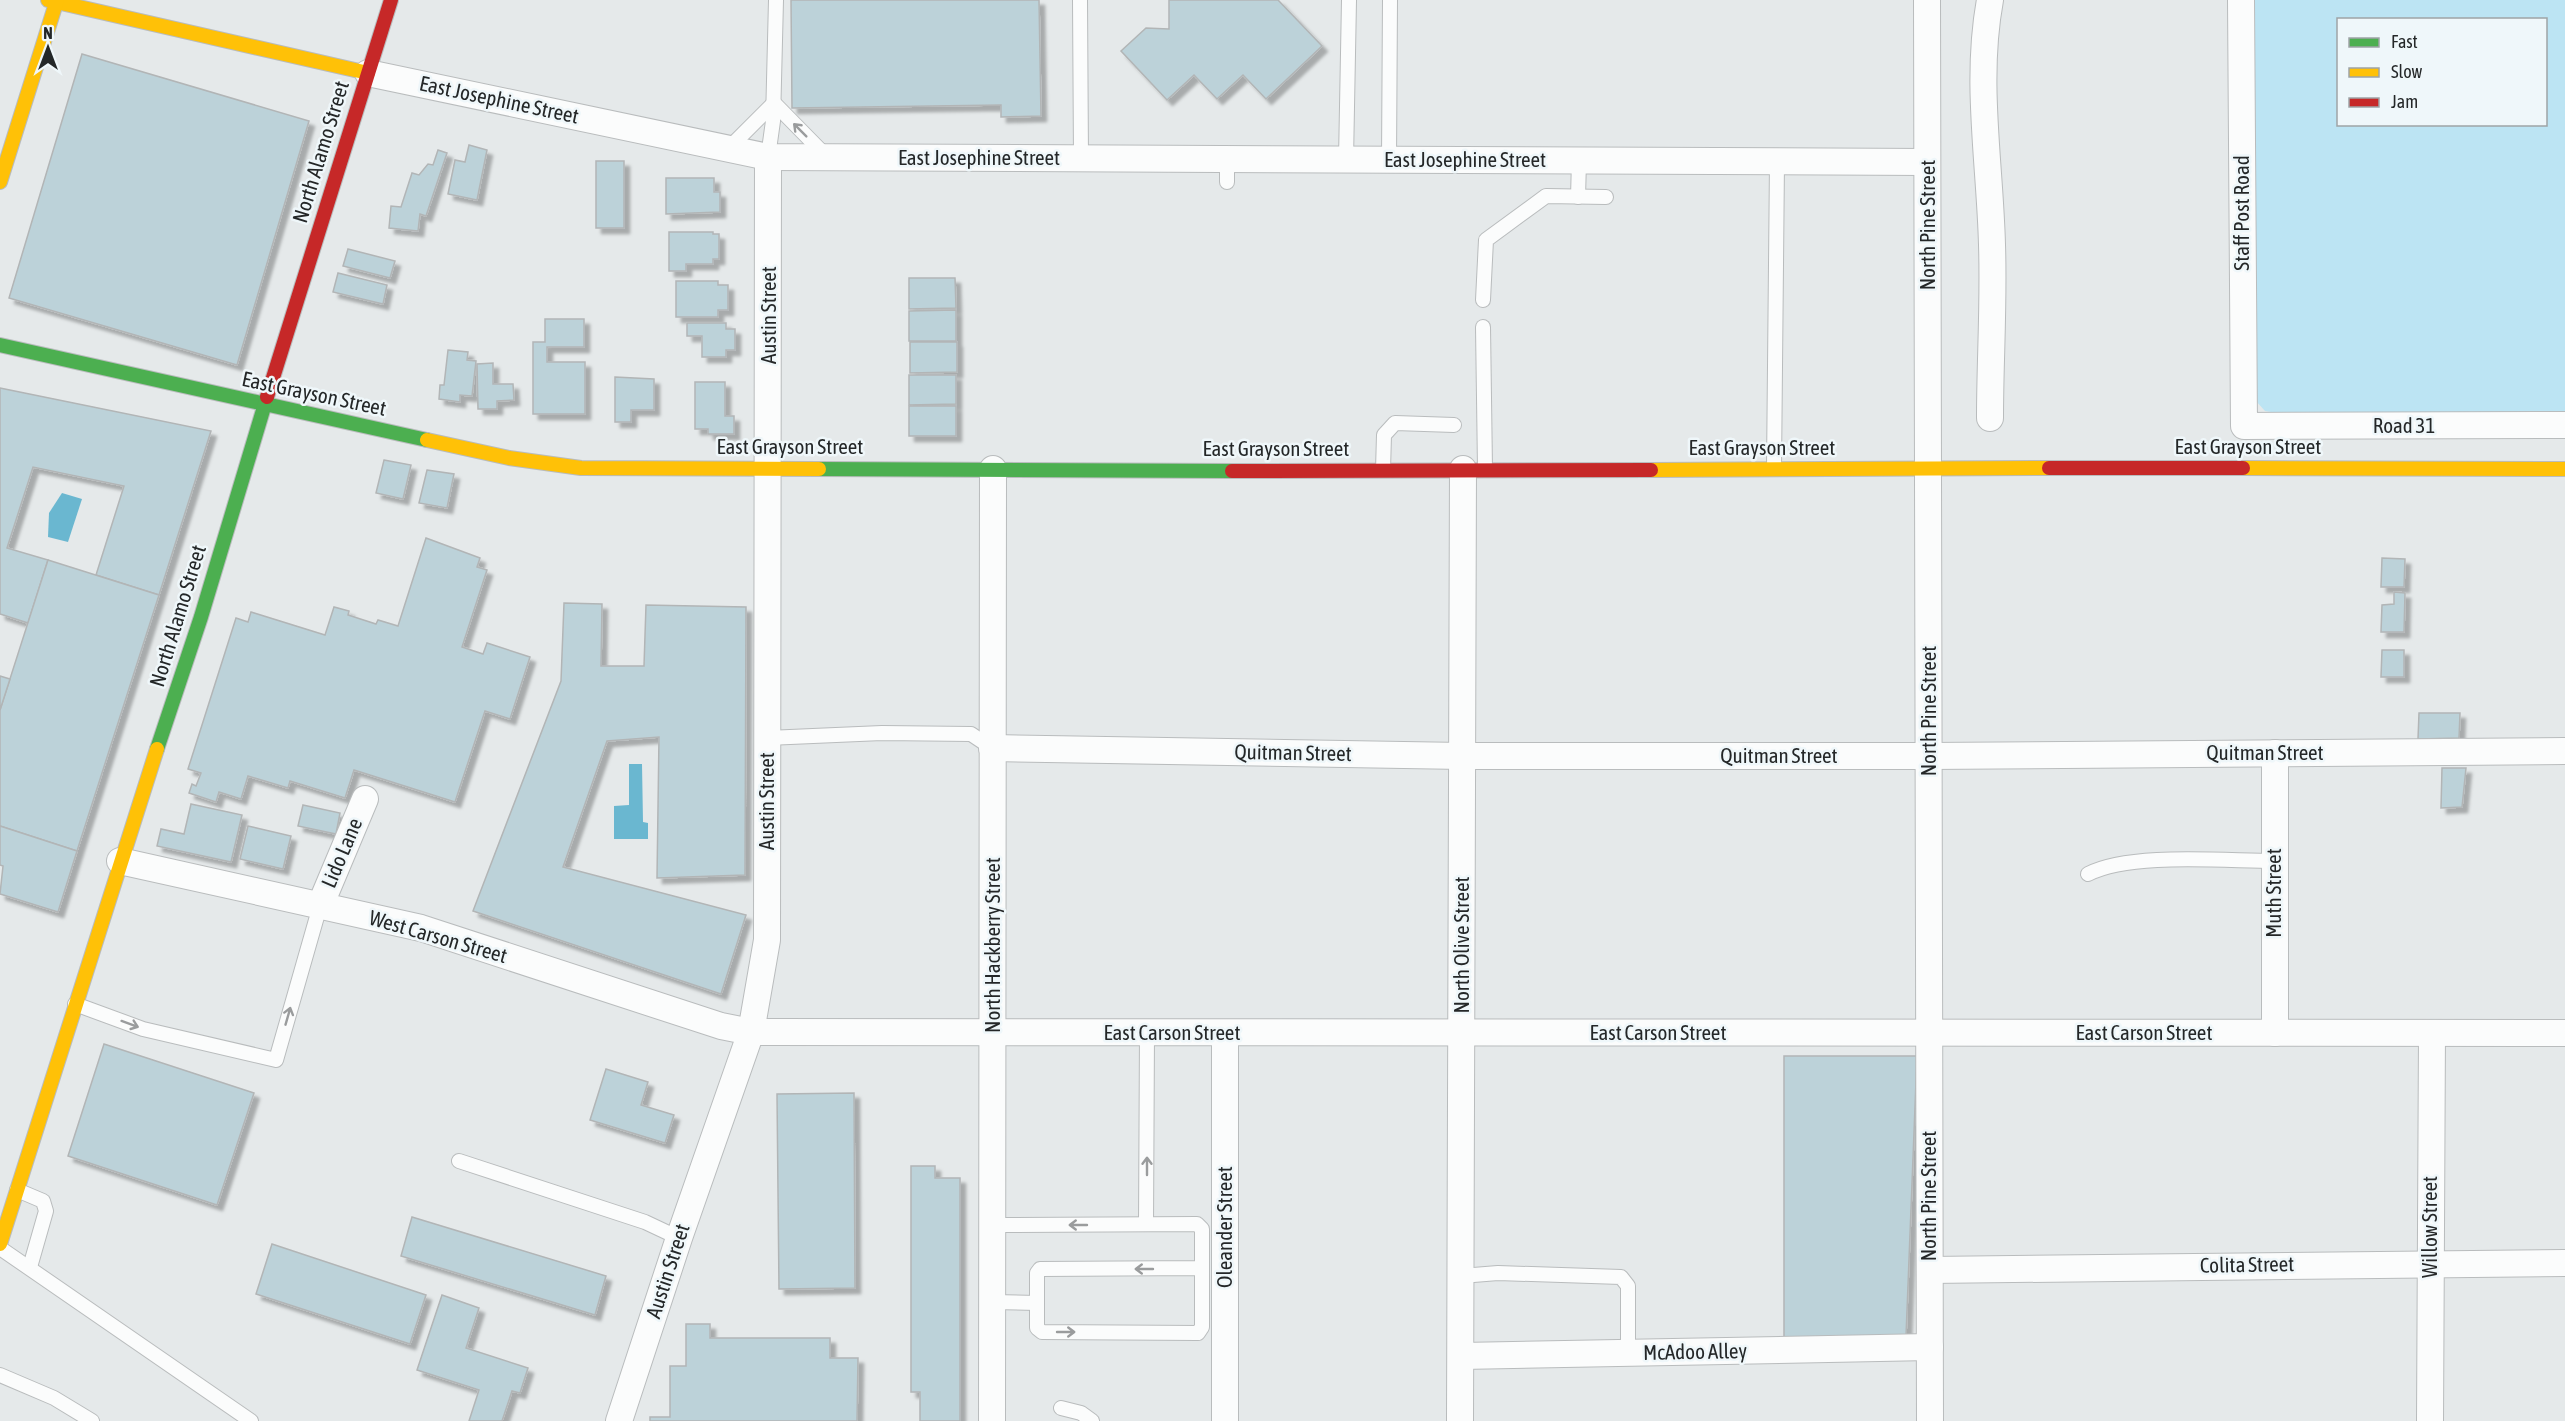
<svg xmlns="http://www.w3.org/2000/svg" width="2565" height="1421" font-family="'Asap Condensed',sans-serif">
<defs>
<filter id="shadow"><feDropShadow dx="5.5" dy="5.5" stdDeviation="1.5" flood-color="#0004"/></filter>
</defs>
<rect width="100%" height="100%" fill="#e5e9ea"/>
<path fill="#bce4f3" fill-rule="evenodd" d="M2252,0h313v413l-276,2 -24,-4 -9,-10zM2338,20h208v104h-208z"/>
<g fill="#6ab7d0">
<path d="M62,493l20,6 -14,43 -20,-5 1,-24z"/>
<path d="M629,764h13l1,58 5,1v16h-34v-33l15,-1z"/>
</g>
<g fill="#bcd2d9" stroke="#b2b5b6" stroke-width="1.5" filter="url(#shadow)">
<path d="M791,0h248l2,116 -40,1v-12l-209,3z"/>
<path d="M1169,0h109l44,46 -56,53 -23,-24 -26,24 -23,-24 -27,25 -46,-49 25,-23 23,1z"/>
<path d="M82,54l227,67 -72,244 -228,-67z"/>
<path d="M469,145l18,5 -10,50 -29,-6 7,-34 10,2z"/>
<path d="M438,150l9,3 -21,63 -6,-2 -2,17 -29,-3 2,-22 10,1 11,-34 7,2 9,-11 5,1z"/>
<rect x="596" y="161" width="28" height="67"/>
<path d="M666,178h48v14h6v20l-54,2z"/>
<path d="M669,232h44v2h6v25h-6v5h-27v7h-17z"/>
<path d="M348,249l47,12 -5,17 -47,-12z"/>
<path d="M338,273l49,12 -4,19 -50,-12z"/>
<path d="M909,278h46l1,30 -47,1z"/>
<path d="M676,281h42v4h10v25h-10v7h-42z"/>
<path d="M956,310v31h-47v-30z"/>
<path d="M545,319h39v28h-37v15h38v52h-52v-72h12z"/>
<path d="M687,323h39v6h9v21h-9v7h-24v-21h-15z"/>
<path d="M910,342h47v30l-47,1z"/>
<path d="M448,350l20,2 -1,8 9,1 -4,35 -12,-1v7l-21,-3 1,-14h4z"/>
<path d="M493,363v21h20l1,16 -17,1v8h-19l-1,-45z"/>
<path d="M909,375h47v29l-47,1z"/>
<path d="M615,377l39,2v31h-23v12h-16z"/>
<path d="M695,382h30v34h9v18h-26v-5h-13z"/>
<path d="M0,388l211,43 -52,164 -63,-20 28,-89 -91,-19 -26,81 41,12 -20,63 -28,-9z"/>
<rect x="909" y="406" width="47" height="30"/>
<path d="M384,460l27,5 -8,34 -27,-6z"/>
<path d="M427,470l27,4 -7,34 -28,-5z"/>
<path d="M426,538l54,20 -3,9 10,3 -25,77 21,7 4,-11 43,14 -20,62 -25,-8 -30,91 -101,-32 -9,28 -55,-17 -2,7 -40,-12 -7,23 -22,-7 -3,10 -27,-9 3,-9 4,2 5,-13 -13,-4 48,-151 12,4 3,-10 74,23 9,-28 15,4 -1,4 28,9 2,-4 20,6z"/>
<path d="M2382,558l23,1 -1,28h-23z"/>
<path d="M48,560l111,35 -82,256 -77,-25v-116z"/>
<path d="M2394,592l11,1 -1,39h-23l1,-27 12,-1z"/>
<path d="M564,603l38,1 -1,62h43l2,-61 100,2 -1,268 -88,3 2,-141 -52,4 -44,126 183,48 -25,79 -248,-83 88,-230z"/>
<path d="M2382,650h22v27h-23z"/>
<path d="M0,676l10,3 -10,31z"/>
<path d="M2419,713h41l-1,25 -41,1z"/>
<path d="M2442,768h24l-4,39 -21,1z"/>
<path d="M191,804l51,11 -11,47 -74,-16 4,-17 23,5z"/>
<path d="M303,805l37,8 -4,21 -38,-8z"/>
<path d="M0,826l77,25 -19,61 -58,-18 3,-28 -3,-1z"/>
<path d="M248,826l43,10 -8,33 -43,-10z"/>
<path d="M104,1044l150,49 -37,112 -149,-49z"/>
<path d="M1784,1056h133l-11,280 -122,2z"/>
<path d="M606,1069l42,13 -7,23 33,10 -9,28 -75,-23z"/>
<path d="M854,1093l1,195 -76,1 -2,-195z"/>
<path d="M911,1166h24v12h25v243h-40v-29h-9z"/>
<path d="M412,1217l194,59 -11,39 -194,-59z"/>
<path d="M272,1244l154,51 -16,49 -154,-50z"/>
<path d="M442,1295l37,13 -13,40 62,20 -8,25 -8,-2 -10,30h-33l10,-31 -62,-20z"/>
<path d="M686,1324h24v14h120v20h28l-1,63h-207v-4h20v-51h16z"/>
</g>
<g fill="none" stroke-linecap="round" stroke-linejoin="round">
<defs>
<g id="lane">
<path d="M1080,0l1,158"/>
<path d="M729,148l45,-45 53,54"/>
<path d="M768,157l5,-36 3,-121"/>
<path d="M1227,159v23"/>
<path d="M1346,160l3,-160"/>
<path d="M1389,160l1,-160"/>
<path d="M1578,197l1,-36"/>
<path d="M1483,300l3,-60 60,-44 60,1"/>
<path d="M1483,327l2,142"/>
<path d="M1774,469l3,-307"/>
<path d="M1383,470l1,-35 11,-12 59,2"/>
<path d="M767,738l115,-5 89,1 21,14"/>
<path d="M2088,874c42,-22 137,-13 186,-13"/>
<path d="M75,1004l68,25 133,31 44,-154"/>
<path d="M459,1161l186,61 34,16"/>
<path d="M17,1190l26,11 3,10 -16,56"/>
<path d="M1146,1224l1,-191"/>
<path d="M993,1225l204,-1 5,5v98l-4,6 -156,-1 -5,-4v-55l3,-4 162,-1"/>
<path d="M0,1248l251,173"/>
<path d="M1461,1276l37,-3 123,4 7,9v67"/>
<path d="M992,1302l45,1"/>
<path d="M0,1375l54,23 38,23"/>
<path d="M1061,1408l20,5 11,8"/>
</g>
<g id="street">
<path d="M1927,0l3,1421"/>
<path d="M2241,0l3,426 321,-1"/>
<path d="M368,73l400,84 1159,5"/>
<path d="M1990,418c0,-57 4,-115 2,-173 -2,-81 -17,-164 -2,-245"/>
<path d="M992,748l471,8h466l636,-5"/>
<path d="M120,861l301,67 300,98 30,6 1814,1"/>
<path d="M320,906l45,-107"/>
<path d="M1225,1033v388"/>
<path d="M2275,1033v-280"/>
<path d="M1930,1270l635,-7"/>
<path d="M1461,1356l469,-9"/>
<path d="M619,1421l60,-183 72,-206 16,-92 1,-783"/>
<path d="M992,1421l1,-952"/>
<path d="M1460,1421l3,-952"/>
<path d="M2430,1421l2,-388"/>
</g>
<g id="fast">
<path d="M0,345l427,95"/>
<path d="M819,469l413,2"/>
<path d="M157,749l44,-132 66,-220"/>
</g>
<g id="slow">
<path d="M48,0l320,73"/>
<path d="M0,182l57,-182"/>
<path d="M427,440l82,18 72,10 238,1"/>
<path d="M2243,468l322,1"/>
<path d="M1651,470l398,-2"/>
<path d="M0,1244l157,-495"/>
</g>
<g id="jam">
<path d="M267,397l124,-397"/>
<path d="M2049,468h194"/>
<path d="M1232,471l419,-1"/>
</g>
</defs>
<use href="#lane" stroke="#b9bcbd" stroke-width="16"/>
<use href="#street" stroke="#b9bcbd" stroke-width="28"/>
<use href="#fast" stroke="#b9bcbd" stroke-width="16"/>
<use href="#slow" stroke="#b9bcbd" stroke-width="16"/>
<use href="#jam" stroke="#b9bcbd" stroke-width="16"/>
<use href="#lane" stroke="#fbfcfc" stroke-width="14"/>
<use href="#street" stroke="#fbfcfc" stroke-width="26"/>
<use href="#fast" stroke="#4caf50" stroke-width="14"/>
<use href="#slow" stroke="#ffc107" stroke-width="14"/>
<use href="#jam" stroke="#c62828" stroke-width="14"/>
</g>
<defs><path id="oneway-shaft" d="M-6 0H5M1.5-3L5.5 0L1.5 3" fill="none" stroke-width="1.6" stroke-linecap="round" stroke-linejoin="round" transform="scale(1.5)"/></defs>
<g stroke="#9a9c9d">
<use href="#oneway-shaft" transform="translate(800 130) rotate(-135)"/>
<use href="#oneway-shaft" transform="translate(288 1016) rotate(-74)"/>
<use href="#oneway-shaft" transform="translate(130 1024) rotate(20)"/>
<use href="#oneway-shaft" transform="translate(1147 1166) rotate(-90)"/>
<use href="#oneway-shaft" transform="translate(1078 1225) rotate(180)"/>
<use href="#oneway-shaft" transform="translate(1144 1269) rotate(180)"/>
<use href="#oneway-shaft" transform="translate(1066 1332)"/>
</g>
<g text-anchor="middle" stroke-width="5" stroke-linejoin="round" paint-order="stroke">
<g font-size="21" fill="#242728" stroke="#eff7fa">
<text transform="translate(499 100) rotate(12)" y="7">East Josephine Street</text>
<text transform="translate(321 152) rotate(-73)" y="7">North Alamo Street</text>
<text x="979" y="165">East Josephine Street</text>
<text x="1465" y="167">East Josephine Street</text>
<text transform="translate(2242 213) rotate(-90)" y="7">Staff Post Road</text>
<text transform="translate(1928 225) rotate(-90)" y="7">North Pine Street</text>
<text transform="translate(769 315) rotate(-90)" y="7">Austin Street</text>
<text transform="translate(314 394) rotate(12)" y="7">East Grayson Street</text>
<text x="2404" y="433">Road 31</text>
<text x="790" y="454">East Grayson Street</text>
<text x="2248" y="454">East Grayson Street</text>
<text x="1762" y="455">East Grayson Street</text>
<text x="1276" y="456">East Grayson Street</text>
<text transform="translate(178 616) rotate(-73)" y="7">North Alamo Street</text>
<text transform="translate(1929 711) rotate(-90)" y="7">North Pine Street</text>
<text transform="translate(1293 753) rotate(1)" y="7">Quitman Street</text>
<text x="2265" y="760">Quitman Street</text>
<text x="1779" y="763">Quitman Street</text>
<text transform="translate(767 801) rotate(-90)" y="7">Austin Street</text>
<text transform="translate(342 853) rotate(-67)" y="7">Lido Lane</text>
<text transform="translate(2274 893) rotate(-90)" y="7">Muth Street</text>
<text transform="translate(438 937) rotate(16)" y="7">West Carson Street</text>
<text transform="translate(993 945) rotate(-90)" y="7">North Hackberry Street</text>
<text transform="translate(1462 945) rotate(-90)" y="7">North Olive Street</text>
<text x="1172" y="1040">East Carson Street</text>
<text x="1658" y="1040">East Carson Street</text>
<text x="2144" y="1040">East Carson Street</text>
<text transform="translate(1929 1196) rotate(-90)" y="7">North Pine Street</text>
<text transform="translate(1225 1227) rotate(-90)" y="7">Oleander Street</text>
<text transform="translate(2430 1227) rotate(-90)" y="7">Willow Street</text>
<text transform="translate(2247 1265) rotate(-1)" y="7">Colita Street</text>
<text transform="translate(668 1271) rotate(-72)" y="7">Austin Street</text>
<text transform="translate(1695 1352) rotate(-1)" y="7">McAdoo Alley</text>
</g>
</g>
<rect x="2337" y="18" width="210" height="108" fill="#eff7fa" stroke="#9ea4a6" stroke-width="1.5"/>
<rect x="2349" y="38" width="30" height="9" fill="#4caf50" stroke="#9ea4a6" stroke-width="1.5"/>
<text x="2391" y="48" font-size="18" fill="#242728">Fast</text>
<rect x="2349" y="68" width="30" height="9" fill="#ffc107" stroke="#9ea4a6" stroke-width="1.5"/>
<text x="2391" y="78" font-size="18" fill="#242728">Slow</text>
<rect x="2349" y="98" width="30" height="9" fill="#c62828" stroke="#9ea4a6" stroke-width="1.5"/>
<text x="2391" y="108" font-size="18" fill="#242728">Jam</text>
<g transform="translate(48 48)" stroke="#eff7fa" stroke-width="4.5" paint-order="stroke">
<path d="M0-4.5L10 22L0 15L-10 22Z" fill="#242728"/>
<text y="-9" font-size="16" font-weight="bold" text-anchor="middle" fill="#242728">N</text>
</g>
</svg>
